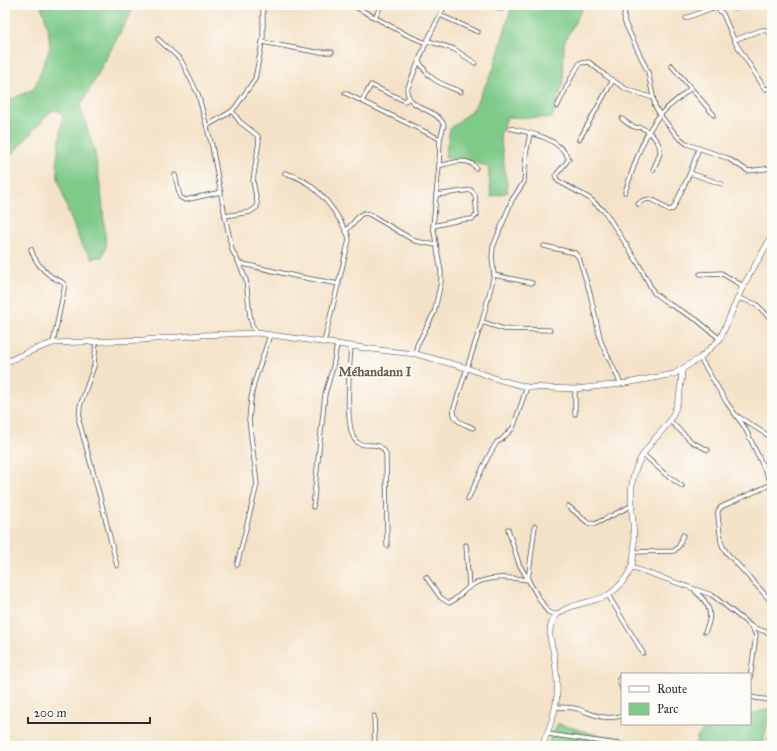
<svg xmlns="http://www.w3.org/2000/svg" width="777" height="751" font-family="'IM FELL Great Primer',serif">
<rect width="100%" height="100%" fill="#fdfcf7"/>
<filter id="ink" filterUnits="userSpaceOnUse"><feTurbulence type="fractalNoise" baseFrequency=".025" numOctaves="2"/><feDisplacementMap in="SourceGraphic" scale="8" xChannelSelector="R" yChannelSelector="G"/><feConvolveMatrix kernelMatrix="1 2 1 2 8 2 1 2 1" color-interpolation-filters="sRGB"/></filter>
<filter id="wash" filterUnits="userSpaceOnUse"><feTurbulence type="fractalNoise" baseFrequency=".012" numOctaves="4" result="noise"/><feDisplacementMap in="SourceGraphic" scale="16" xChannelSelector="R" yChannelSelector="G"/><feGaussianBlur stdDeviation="0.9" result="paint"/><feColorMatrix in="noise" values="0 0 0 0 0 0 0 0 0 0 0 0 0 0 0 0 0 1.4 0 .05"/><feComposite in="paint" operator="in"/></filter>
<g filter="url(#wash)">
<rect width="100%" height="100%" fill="#f4e2c8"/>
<g fill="#7eca89" stroke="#547a5a">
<path d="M41,5h94l-55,102 15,46 7,46 4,48 -4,10 -10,1 -11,-14 -13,-33 -10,-32 -1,-21 6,-43 -6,-5 -6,1 -40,44 -6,4v-57l29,-13 16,-41 -2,-21z"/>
<path d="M512,5h72l-20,38 -1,40 -11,35 -45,-1 -7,18 8,57 -17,5 -3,-31 -43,-9 5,-28 24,-21 20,-40z"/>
<path d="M730,5h29l-25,5z"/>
<path d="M770,709l-7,37h-68l2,-9 12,-13h41v-10z"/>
<path d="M558,724l40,11 24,2 -5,9h-68l-2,-1z"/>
</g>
</g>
<g filter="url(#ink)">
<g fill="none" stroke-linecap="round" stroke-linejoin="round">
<defs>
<g id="street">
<path d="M352,5l55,30 19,8"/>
<path d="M490,5l11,4"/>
<path d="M626,5l-2,11 1,7 23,49 7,34 5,9 17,21 10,8 40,14 21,13 24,-3"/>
<path d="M440,15l38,17"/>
<path d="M375,18l6,-13"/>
<path d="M686,18l26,-10 6,1 5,5 12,28 30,47 7,-1"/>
<path d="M158,39l23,21 17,34 14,52 13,70 7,34 7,13 7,17 4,36 2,9 5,8"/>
<path d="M734,40l28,-10h3l7,5"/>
<path d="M428,41l26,8 21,14"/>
<path d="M262,42l54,10h16"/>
<path d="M419,61c11,21 22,22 42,31"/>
<path d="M671,65l43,50"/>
<path d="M345,93l95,46"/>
<path d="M362,101l9,-16 34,16 4,-3"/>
<path d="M557,107l15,-31 8,-13 9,-1 17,14 20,13 27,9"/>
<path d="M622,119c4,3 8,7 13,8 5,2 2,-1 7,1 8,3 19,15 18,24 -1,6 -5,13 -7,18"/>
<path d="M207,126l25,-15 5,-6 18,-26 8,-41v-33"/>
<path d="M509,128c22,5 49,9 60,31l-13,16v3l2,3 31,17 16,14 33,51 16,30 15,11 28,16 23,19"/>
<path d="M579,140l34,-60"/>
<path d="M439,166c12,-3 29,-10 37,2"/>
<path d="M285,173c30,7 50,36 63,62l1,5 -25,102"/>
<path d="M690,173l32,11"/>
<path d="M175,175l5,22 5,3 36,-8"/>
<path d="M625,192c9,-25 17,-56 35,-77 9,-10 21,-18 31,-27"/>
<path d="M638,204c12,-10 19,-2 30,6l5,-1 17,-36 9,-25"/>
<path d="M225,216l25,-4 7,-5v-5l-4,-21 6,-40 -1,-5 -18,-14 -8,-11"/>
<path d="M433,226l27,-6 12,-1 5,-4 -2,-20 -4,-5 -35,5"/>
<path d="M346,231l14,-16 4,-2 5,1 46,27 21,4"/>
<path d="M544,246l31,7 4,5 11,35 11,49 20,42"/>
<path d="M31,249c3,11 11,21 21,28 5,3 11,4 13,8l-12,58"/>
<path d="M239,263l56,13 44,8"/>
<path d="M700,274l21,-1 22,13"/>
<path d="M494,275l38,8"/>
<path d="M738,298l18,6 16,16"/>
<path d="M482,322l22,7 46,1"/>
<path d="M96,342l-2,24 -14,40 -1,15 21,76 17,69"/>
<path d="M351,346c-1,17 -8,86 6,96 11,8 21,-4 29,12l1,92"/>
<path d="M416,354l1,-9 17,-32 7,-31v-10l-8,-46 6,-60 1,-27 4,-14c-7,-17 -36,-15 -37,-35l19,-47 19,-38"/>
<path d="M700,358l27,45 18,25 27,57"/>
<path d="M575,414v-25"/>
<path d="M739,417l33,21"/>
<path d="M670,421l22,21 16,8"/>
<path d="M473,428c-10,-5 -21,-6 -19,-20l28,-86 9,-35 3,-12 -2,-18 1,-10 19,-47 12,-18 2,-28 4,-21"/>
<path d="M644,455l21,19 17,12"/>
<path d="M468,499l20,-42 9,-15 4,-2 12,-12 14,-41"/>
<path d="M568,506l20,17 7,1 36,-18"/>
<path d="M313,507l12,-113 8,-27 4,-23"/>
<path d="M508,529l11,35 19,33 10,15 9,3"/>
<path d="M466,545l3,42"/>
<path d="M634,552l40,-1 5,-5 4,-11"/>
<path d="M237,565l20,-81 -8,-64 2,-21 3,-16 16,-48"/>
<path d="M631,567l81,28 39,31 5,9 -6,44"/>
<path d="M426,577l15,21 8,5c8,-4 13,-11 20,-16 18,-12 39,-10 59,-7l7,-54"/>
<path d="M695,591c15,13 19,23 10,41"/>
<path d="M608,595l35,58"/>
<path d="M770,600l-43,-47 -4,-6 -2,-5 -3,-26v-5l3,-4 51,-23"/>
<path d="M752,627l20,7"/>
<path d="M619,679l3,10"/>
<path d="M750,696l5,2 17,2"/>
<path d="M556,707c7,0 15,0 22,2 18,6 24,11 44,7"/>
<path d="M374,716l1,30"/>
<path d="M547,734l85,12"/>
<path d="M768,744l4,-18"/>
</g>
<g id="secondary">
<path d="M5,363c16,-8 31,-15 48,-20l90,-3 59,-5 55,-2 122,17 37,4 51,14 30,11 30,8 48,2 46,-5 53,-10 26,-16 20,-19 23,-53 29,-50"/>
<path d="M542,746c7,-17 14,-34 15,-52 1,-13 -1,-26 -3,-39 -2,-11 -7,-21 -2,-33 8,-19 40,-18 56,-27 7,-4 14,-12 19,-19 15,-21 1,-67 5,-92 2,-19 15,-37 27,-50 3,-4 7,-7 10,-12 10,-16 12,-33 13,-52"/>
</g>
</defs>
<use href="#street" stroke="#494643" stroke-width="5"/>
<use href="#secondary" stroke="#494643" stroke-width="6"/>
<use href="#street" stroke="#fff" stroke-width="3.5"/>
<use href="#secondary" stroke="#fff" stroke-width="5"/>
</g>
</g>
<g text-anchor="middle" stroke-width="3" stroke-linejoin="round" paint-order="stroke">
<g font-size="13" font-weight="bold" fill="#6a5d4f" stroke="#fdfcf7">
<text x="375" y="376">Méhandann I</text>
</g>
</g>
<rect width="777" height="751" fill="none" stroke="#fdfcf7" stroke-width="20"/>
<rect x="621" y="673" width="130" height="52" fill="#fdfcf7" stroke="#a9a8a5"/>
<rect x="629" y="686" width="20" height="6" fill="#ffffff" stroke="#a9a8a5"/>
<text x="657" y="693" font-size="12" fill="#2b2b2b">Route</text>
<rect x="629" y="703" width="20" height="12" fill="#7eca89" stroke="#a9a8a5"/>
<text x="657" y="713" font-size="12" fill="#2b2b2b">Parc</text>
<path d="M28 717v6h122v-6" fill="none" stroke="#2b2b2b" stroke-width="2"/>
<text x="34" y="717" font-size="12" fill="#2b2b2b" stroke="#fdfcf7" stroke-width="3" paint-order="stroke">200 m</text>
</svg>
